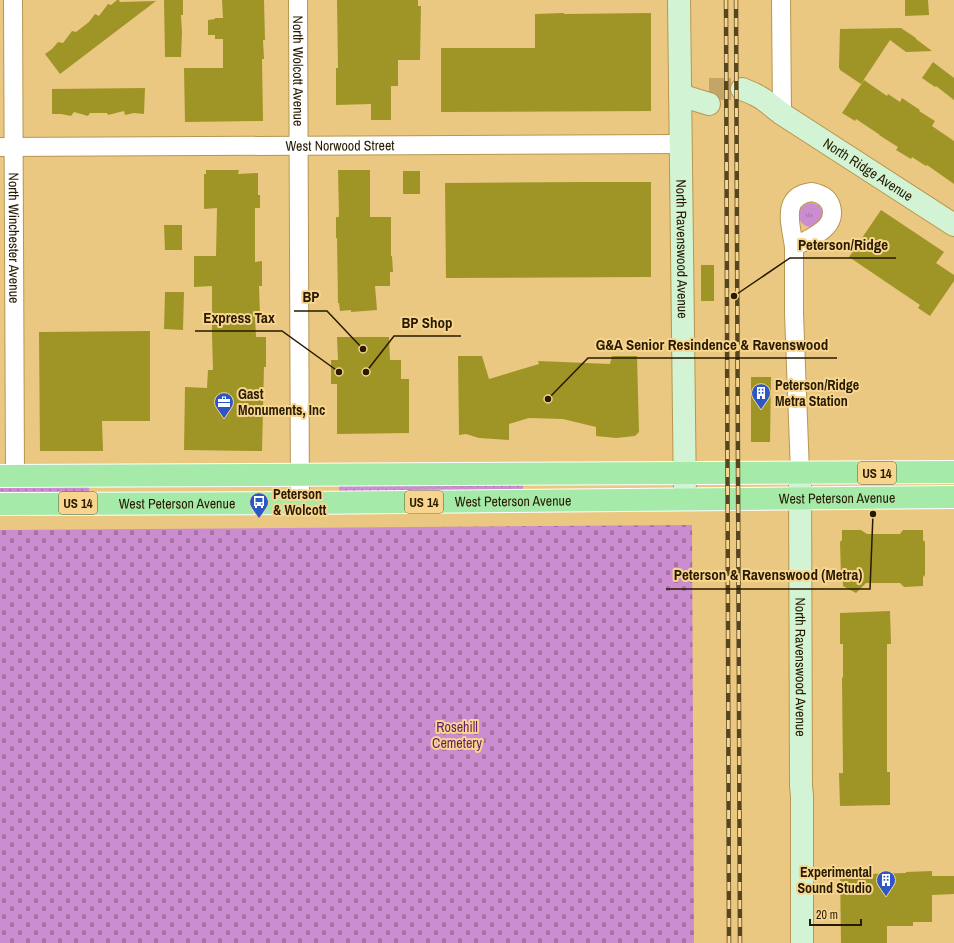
<svg xmlns="http://www.w3.org/2000/svg" width="954" height="943" font-family="'Archivo Narrow',sans-serif">
<defs>
<pattern id="grass-tufts" width="24" height="20" patternUnits="userSpaceOnUse"><rect width="24" height="20" fill="#cb8dcf"/><path d="M3 7l-1-3M5 7V3M7 7l1-3M15 17l-1-3M17 17v-4M19 17l1-3" fill="none" stroke="#a572a6"/></pattern>
<pattern id="cemetery-stones" width="16" height="16" patternUnits="userSpaceOnUse"><rect width="16" height="16" fill="#cb8dcf"/><path d="M2 7V4a2 2 0 0 1 4 0v3zM10 15v-3a2 2 0 0 1 4 0v3z" fill="#a572a6"/></pattern>
<pattern id="garden-dots" width="8" height="8" patternUnits="userSpaceOnUse"><rect width="8" height="8" fill="#cb8dcf"/><path d="M2 2h.1M6 6h.1" fill="none" stroke="#a572a6" stroke-width="1.8" stroke-linecap="round"/></pattern>
</defs>
<rect width="100%" height="100%" fill="#eac882"/>
<circle fill="url(#grass-tufts)" cx="811" cy="215" r="12"/>
<path fill="url(#cemetery-stones)" d="M692,525l2,418h-694v-413z"/>
<g fill="url(#garden-dots)">
<path d="M339,483h184v6l-23,2 -161,1z"/>
<path d="M0,485h89v7l-26,2h-63z"/>
</g>
<g fill="#9e9526">
<path d="M117,0h2l1,2 36,-1 -96,73 -15,-20 7,-5 6,-7 5,1 9,-12 4,1 13,-10 6,-8 4,2 9,-12 3,1z"/>
<path d="M164,0h19v15h-2l1,18 -1,24h-16z"/>
<path d="M222,0h42l1,40h-2l1,19h-2l1,62 -78,1 -1,-54h39v-29h-8v-4h-7v-15l7,-1v-1h8z"/>
<path d="M337,0h81v6h3l-1,54h-22v26h-7v34h-20v-16l-35,1v-37h2z"/>
<path d="M905,0h23l1,15 -24,1z"/>
<path d="M564,13v1l87,-1v98l-210,1v-64h94v-34z"/>
<path d="M901,28l15,10v1l16,12 -26,1 -16,-12 -29,44 -21,-14 -1,-3 1,-38z"/>
<path d="M933,62l21,16v22l-18,-14 -1,1 -13,-9z"/>
<path d="M864,80l23,16 1,-2 12,8 2,-4 18,12 -1,1 16,10 -3,5 22,15v43l-27,-19 -1,1 -14,-9 -1,2 -15,-9 2,-3 -19,-12h1l-24,-16 -1,2 -13,-8z"/>
<path d="M145,88l-1,26 -10,-1 -9,2 -1,-4 -16,4 -1,-2h-17l-2,3 -14,-4 -3,4 -10,-2h-9v-25z"/>
<path d="M206,170h33l-1,4 20,-1v22h2v13h-5v54l7,-1v25h-3l1,30h-5l1,21h10v30h-2l-2,84 -78,-1 1,-63 22,1 1,-18h5l-1,-36v-48l-18,1v-31h22l1,-48 -13,1v-35h2z"/>
<path d="M338,170h32v47h21v39h1l1,16h-3v14h-15l2,24 -26,2v-2l-11,1 -1,-8h-1l-1,-65h-1v-21h3z"/>
<rect x="403" y="171" width="17" height="23"/>
<path d="M584,182h67v95l-205,1 -1,-95z"/>
<path d="M881,210l63,42 -8,11 18,12v6l-24,35 -12,-8 2,-3 -71,-48z"/>
<path d="M164,225h18v25h-17z"/>
<rect x="701" y="265" width="13" height="36"/>
<path d="M165,292h19l-1,38 -19,-1z"/>
<path d="M150,331v90h-48l1,30h-63l-1,-119z"/>
<path d="M337,337h52l1,23h11v19h8v54l-72,1v-50h-6v-24h7z"/>
<path d="M458,356h24l7,23 50,-15 -1,-3 72,3 2,-8h25l2,76 -4,4 -19,2 -20,-2v-9l-33,-8 -34,-1 -20,6v16l-30,-2 -13,-4 -7,1z"/>
<path d="M751,377h20l-1,65h-19z"/>
<path d="M842,530h19l6,4h33l3,-4h20v10l2,2v33l-2,2v9l-19,1 -4,-4h-34l-10,10 -13,-7v-8l-2,-2 -1,-34 2,-2z"/>
<path d="M890,611l1,33h-4v128h3v33l-50,1 -1,-33h4l-1,-95 1,-1v-33h-3v-31z"/>
<path d="M840,871h27l-1,3 40,-1v-1l26,-1v5h22v18l-22,1v27h-19v4h-26v17h-46z"/>
</g>
<g fill="none" stroke-linecap="round" stroke-linejoin="round">
<path stroke="#c3a568" stroke-width="22" stroke-dasharray="22 11" stroke-linecap="butt" d="M709,89h33"/>
<defs>
<g id="street">
<path id="s1" d="M13,0l2,476"/>
<path id="s2" d="M298,0l2,503"/>
<path d="M781,0l1,114"/>
<path id="s3" d="M0,147l681,-3"/>
<path d="M812,192c9,2 16,5 19,14 7,23 -22,32 -37,41 -3,-23 -14,-51 18,-55z"/>
<path d="M794,247v66l6,160"/>
</g>
<g id="secondary">
<path id="s4" d="M679,0l6,499"/>
<path id="s5" d="M742,89l12,5 9,5 19,15 172,111"/>
<path d="M680,95l29,9"/>
<path id="s6" d="M800,473l1,313 1,10v147"/>
</g>
<g id="primary">
<path d="M0,476l954,-4"/>
<path id="s7" d="M0,504l300,-1 654,-6"/>
</g>
</defs>
<use href="#street" stroke="#b79651" stroke-width="20"/>
<use href="#secondary" stroke="#b79651" stroke-width="24"/>
<use href="#primary" stroke="#fff" stroke-width="24"/>
<use href="#street" stroke="#fff" stroke-width="18"/>
<use href="#secondary" stroke="#d3f4d4" stroke-width="22"/>
<use href="#primary" stroke="#a6eaaa" stroke-width="22"/>
<defs>
<g id="rail">
<path d="M726,0l3,943"/>
<path d="M736,0l4,943"/>
</g>
</defs>
<use href="#rail" stroke="#574520" stroke-width="4.5"/>
<use href="#rail" stroke="#f7d58f" stroke-width="3" stroke-dasharray="9" stroke-linecap="butt"/>
</g>
<defs>
<symbol id="building-pin" viewBox="-11 -11 22 30"><path d="M0 17L-7.5 6A9.5 9.5 0 1 1 7.5 6Z" fill="#2c57c6" stroke="#f7d58f"/><path d="M-4-6H4V6H1V3H-1V6H-4ZM-2.5-4.3h1.7v1.8h-1.7ZM.8-4.3h1.7v1.8H.8ZM-2.5-1h1.7V.8h-1.7ZM.8-1h1.7V.8H.8Z" fill="#fff"/></symbol>
<symbol id="office-pin" viewBox="-11 -11 22 30"><path d="M0 17L-7.5 6A9.5 9.5 0 1 1 7.5 6Z" fill="#2c57c6" stroke="#f7d58f"/><path d="M-6-3h4V-5.5h4V-3h4V5H-6ZM-1-4.5V-3h2v-1.5ZM-6 0V1H6V0Z" fill="#fff"/></symbol>
<symbol id="bus-pin" viewBox="-11 -11 22 30"><path d="M0 17L-7.5 6A9.5 9.5 0 1 1 7.5 6Z" fill="#2c57c6" stroke="#f7d58f"/><path d="M-5-6H5V4H4V6H2V4H-2V6H-4V4H-5ZM-3.5-4V0h7V-4ZM-3.5 1.2v1.5H-2V1.2ZM2 1.2v1.5H3.5V1.2Z" fill="#fff"/></symbol>
</defs>
<g fill-rule="evenodd">
<use href="#building-pin" x="750" y="382" width="22" height="30"/>
<use href="#office-pin" x="213" y="391" width="22" height="30"/>
<use href="#bus-pin" x="248" y="491" width="22" height="30"/>
<use href="#building-pin" x="875" y="869" width="22" height="30"/>
</g>
<g text-anchor="middle" stroke-width="4" stroke-linejoin="round" paint-order="stroke">
<g fill="#f7d58f" stroke="#65522b" stroke-width="1">
<rect x="858" y="462" width="38" height="22" rx="3"/>
<rect x="405" y="491" width="38" height="22" rx="3"/>
<rect x="59" y="492" width="38" height="22" rx="3"/>
</g>
<g font-size="13" font-weight="bold" fill="#271a00">
<text x="877" y="478">US 14</text>
<text x="424" y="507">US 14</text>
<text x="78" y="508">US 14</text>
</g>
<g font-size="14" fill="#271a00" stroke="#f7d58f">
<text dy="5" stroke="none"><textPath href="#s2" startOffset="71">North Wolcott Avenue</textPath></text>
<text dy="5" stroke="none"><textPath href="#s3" startOffset="340">West Norwood Street</textPath></text>
<text dy="5" stroke="none"><textPath href="#s5" startOffset="150">North Ridge Avenue</textPath></text>
<text dy="5" stroke="none"><textPath href="#s1" startOffset="238">North Winchester Avenue</textPath></text>
<text dy="5" stroke="none"><textPath href="#s4" startOffset="249">North Ravenswood Avenue</textPath></text>
<text dy="5" stroke="none"><textPath href="#s7" startOffset="837">West Peterson Avenue</textPath></text>
<text dy="5" stroke="none"><textPath href="#s7" startOffset="513">West Peterson Avenue</textPath></text>
<text dy="5" stroke="none"><textPath href="#s7" startOffset="177">West Peterson Avenue</textPath></text>
<text dy="5" stroke="none"><textPath href="#s6" startOffset="194">North Ravenswood Avenue</textPath></text>
</g>
<g font-size="14" font-weight="bold" fill="#271a00" stroke="#f7d58f" text-anchor="start">
<text x="775" y="390">Peterson/Ridge<tspan x="775" dy="16">Metra Station</tspan></text>
<text x="238" y="399">Gast<tspan x="238" dy="16">Monuments, Inc</tspan></text>
<text x="273" y="499">Peterson<tspan x="273" dy="16">&amp; Wolcott</tspan></text>
<text x="872" y="877" text-anchor="end">Experimental<tspan x="872" dy="16">Sound Studio</tspan></text>
</g>
<g font-size="14" fill="#67196e" stroke="#f7d58f">
<text x="457" y="732">Rosehill<tspan x="457" dy="16">Cemetery</tspan></text>
</g>
</g>
<path fill="none" stroke="#271a00" stroke-width="1.5" d="M734 296L790 258H896M363 349L327 311H294M339 372L282 331H195M366 372L394 336H461M548 399L588 358H837M873 514L870 589H666"/>
<g fill="#271a00" stroke="#f7d58f" stroke-width="1.5">
<circle cx="734" cy="296" r="4"/>
<circle cx="363" cy="349" r="4"/>
<circle cx="339" cy="372" r="4"/>
<circle cx="366" cy="372" r="4"/>
<circle cx="548" cy="399" r="4"/>
<circle cx="873" cy="514" r="4"/>
</g>
<g font-size="15" text-anchor="middle" font-weight="bold" fill="#271a00" stroke="#f7d58f" stroke-width="4" stroke-linejoin="round" paint-order="stroke">
<text x="843" y="250">Peterson/Ridge</text>
<text x="311" y="302">BP</text>
<text x="239" y="323">Express Tax</text>
<text x="427" y="328">BP Shop</text>
<text x="712" y="350">G&amp;A Senior Resindence &amp; Ravenswood</text>
<text x="768" y="580">Peterson &amp; Ravenswood (Metra)</text>
</g>
<path d="M810 919v6h51v-6" fill="none" stroke="#271a00" stroke-width="2"/>
<text x="816" y="919" font-size="12" fill="#271a00" stroke="#f7d58f" stroke-width="3" paint-order="stroke">20 m</text>
</svg>
